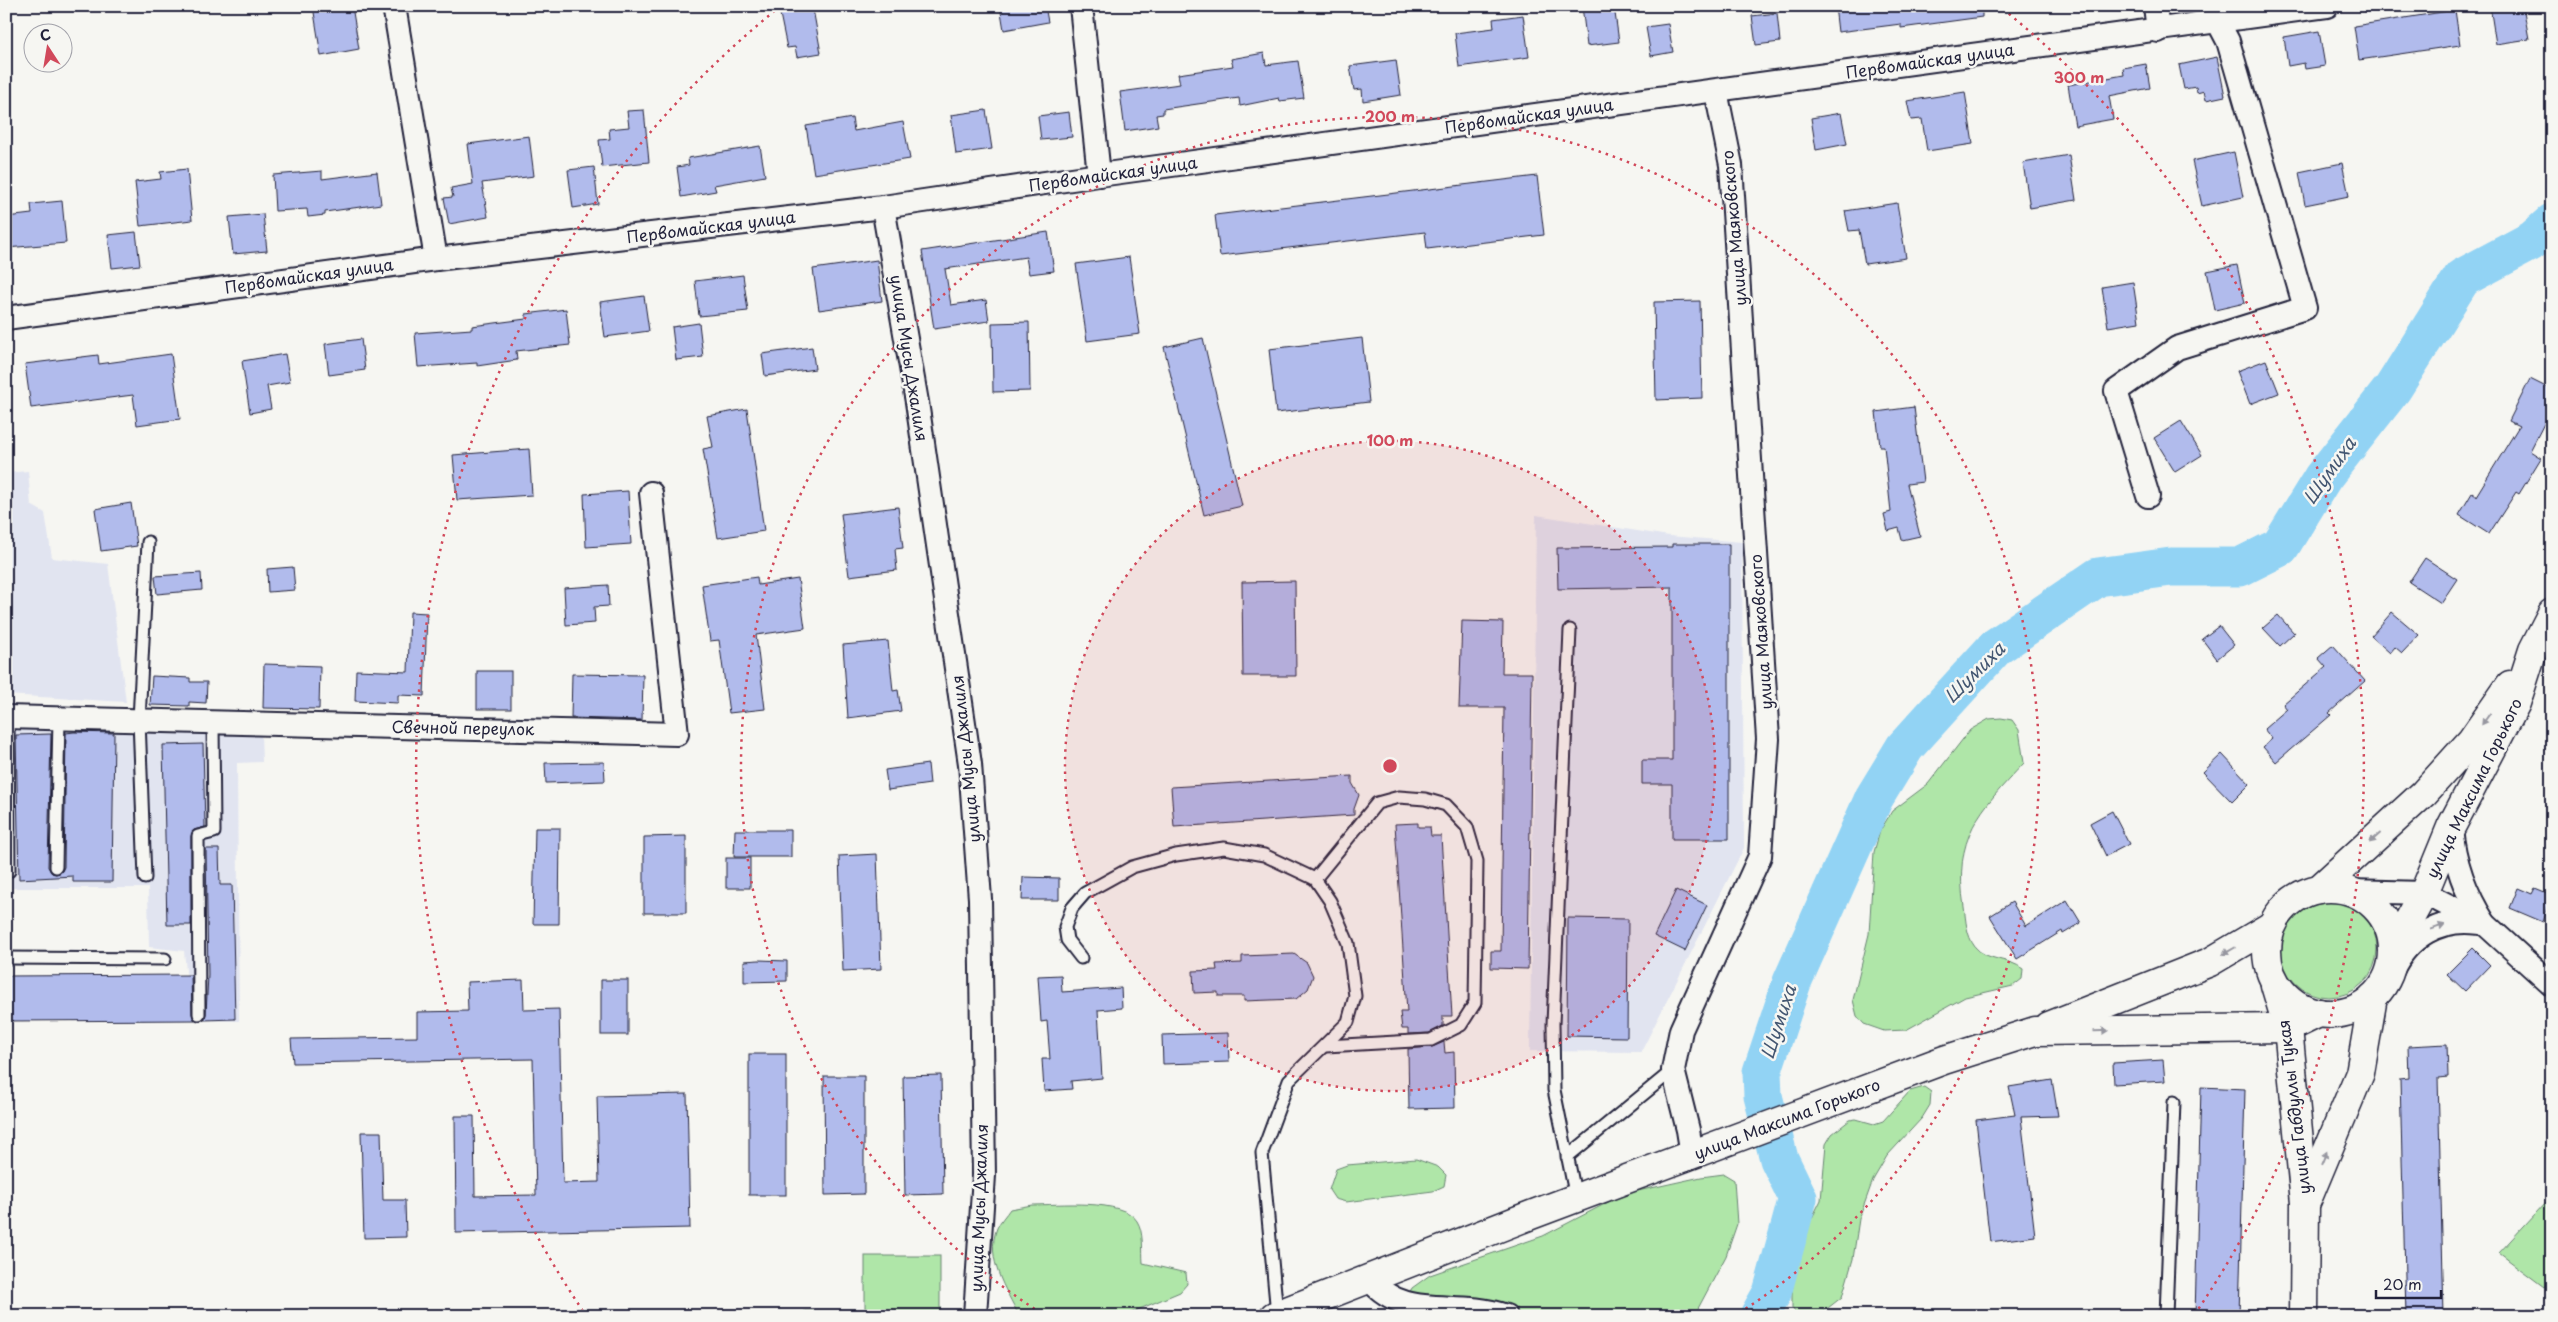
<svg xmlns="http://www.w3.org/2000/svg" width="2558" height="1322" font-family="'Playpen Sans',sans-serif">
<rect width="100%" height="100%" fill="#f6f6f2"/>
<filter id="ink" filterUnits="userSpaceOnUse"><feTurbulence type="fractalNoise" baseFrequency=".02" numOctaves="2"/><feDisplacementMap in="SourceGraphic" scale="10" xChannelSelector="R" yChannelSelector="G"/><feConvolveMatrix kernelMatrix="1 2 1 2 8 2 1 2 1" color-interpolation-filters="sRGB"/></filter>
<g filter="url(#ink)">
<g fill="#e1e4f0">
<path d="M28,471l3,34 14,8 7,45 56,6 18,138 -120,-7v-222z"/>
<path d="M1536,515l133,21 73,6 2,306 -103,204 -111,-1z"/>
<path d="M6,724l255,10 1,28 -25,1 2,258 -48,-1 -7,-69 -35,-4 -1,-59h-142z"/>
</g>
<g fill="#afe6a8" stroke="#688472">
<path d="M2001,718l11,2 7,10 5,33c-45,48 -71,74 -60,144 2,13 2,28 11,40 11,14 35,11 48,22l-1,10 -9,7 -48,11 -59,33 -22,1 -20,-7 -7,-8 -4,-16 16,-66 5,-82 6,-21 12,-20 36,-27 42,-54 19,-11z"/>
<circle cx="2329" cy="949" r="48"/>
<path d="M1924,1087l7,5 -1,13 -8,13 -35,38 -14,24 -14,39 -6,40 -11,38 -23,18 -21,1 -6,-8v-17l11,-55 18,-36 5,-56 6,-10 18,-14 6,-1 18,5 9,-3 27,-30z"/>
<path d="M1416,1159l22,8 8,8 -2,11 -11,5 -87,11 -11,-3 -6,-9 7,-21 11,-4z"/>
<path d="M1724,1174l10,6 3,44 -11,32 -32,60h-298l16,-28 18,-13 113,-39 81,-42 77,-17z"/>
<path d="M2547,1201l5,3v74l-8,9 -45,-34z"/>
<path d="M1032,1205c24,0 91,-7 105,16 7,11 5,29 6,42l43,10 1,11 -7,8 -57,24h-104c-13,-27 -34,-57 -22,-88 3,-7 9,-13 13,-19z"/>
<rect x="865" y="1256" width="75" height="60"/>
<rect x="805" y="1311" width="56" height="5"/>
</g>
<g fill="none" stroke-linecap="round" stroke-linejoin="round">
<path stroke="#92d3f4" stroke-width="39" d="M1759,1316l13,-23 26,-95 -19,-39 -16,-63 -1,-24 30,-90 82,-184 31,-51 91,-100 102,-70 73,-10h69l40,-20 43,-70 70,-89 69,-110 71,-38 19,-17"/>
</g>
<g fill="#b1bbec" stroke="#22223b">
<path d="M313,6h39l7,43 -38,7z"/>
<path d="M1000,6h45l3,16 -44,8z"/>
<path d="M1582,6h32l5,36 -32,4z"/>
<path d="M1835,6h147v11l-81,11v-4l-63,8z"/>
<path d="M2490,6h33l6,33 -33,5z"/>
<path d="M813,9l8,44 -24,4 -2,-10 -8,1 -7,-34z"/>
<path d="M2455,10l5,35 -101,15 -5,-34z"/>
<path d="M1777,13l3,29 -24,3 -4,-29z"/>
<path d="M1523,15l6,42 -70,10 -4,-34 39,-5 -1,-9z"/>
<path d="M1668,24l5,28 -22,4 -5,-29z"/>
<path d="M2319,31l6,35 -20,3 -1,-6 -16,3 -4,-29z"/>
<path d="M1264,53l2,12 32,-4 6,37 -24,3 -1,-3 -39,8 -1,-8 -76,11v5l-7,1 2,11 -33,5 -5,-39 60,-8 -2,-10 55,-8 -2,-7z"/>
<path d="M2217,57l8,39 -19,4 -2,-9 -7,2 -1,-6 -12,2 -5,-24z"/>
<path d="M1396,60l5,35 -38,6 -1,-12 -8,1 -4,-24z"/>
<path d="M2146,64l4,24 -41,8 4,23 -38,7 -7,-41 56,-10 -1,-7z"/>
<path d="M1965,92l8,52 -46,7 -5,-32 -11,1 -4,-19z"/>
<path d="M644,110l5,52 -47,5 -3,-27 11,-1 -1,-10 20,-2 -2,-16z"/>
<path d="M986,110l6,39 -36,5 -5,-39z"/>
<path d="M1069,112l3,25 -31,3 -3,-24z"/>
<path d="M1841,113l6,31 -31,6 -5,-32z"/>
<path d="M852,118l2,13 49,-9 7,37 -96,15 -8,-48z"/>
<path d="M529,136l5,40 -52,7 6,34 -39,7 -5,-26 9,-1 -2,-9 22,-4 -5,-40z"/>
<path d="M760,146l5,30 -51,9 2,6 -35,6 -4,-30 12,-2 -1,-7z"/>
<path d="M2234,152l9,45 -41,9 -10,-45z"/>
<path d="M2069,155l7,45 -46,8 -7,-45z"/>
<path d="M2342,163l7,33 -44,9 -6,-33z"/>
<path d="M594,167l4,37 -25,4 -5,-38z"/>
<path d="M187,169l5,51 -52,6 -5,-44 26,-3 -1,-7z"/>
<path d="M322,171v8l55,-7 4,32 -56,8v3l-17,2 -1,-8 -32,2 -2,-36z"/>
<path d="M1537,176l7,59 -117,14 -2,-17 -205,24 -5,-41z"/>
<path d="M62,201l4,42 -60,5v-31l26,-3 -1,-10z"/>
<path d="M1897,203l9,55 -41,6 -6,-34 -10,1 -4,-20z"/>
<path d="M263,214l4,37 -34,3 -4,-37z"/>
<path d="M136,232l4,33 -28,3 -4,-33z"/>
<path d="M1048,232l6,39 -25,3 -3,-17 -81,12 6,36 35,-5 3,21 -55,8 -12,-78z"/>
<path d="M1129,257l11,77 -53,7 -11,-77z"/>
<path d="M877,260l5,41 -63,9 -6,-41z"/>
<path d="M2237,265l8,38 -30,7 -8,-39z"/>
<path d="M743,275l5,36 -49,5 -4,-35z"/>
<path d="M2133,282l6,40 -31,5 -6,-40z"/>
<path d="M644,296l5,35 -44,6 -5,-35z"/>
<path d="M1700,301l2,97 -46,2 -2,-98z"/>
<path d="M566,309l4,36 -54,6 1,9 -40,6v-3l-59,4 -3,-34 57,-4v-3l54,-7v-5z"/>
<path d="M1029,322l1,69 -37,1 -1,-69z"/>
<path d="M699,323l4,34 -27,3 -4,-33z"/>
<path d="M1203,338l39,168 -38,9 -40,-168z"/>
<path d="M1362,338l7,64 -93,11 -7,-64z"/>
<path d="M361,339l4,31 -36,5 -4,-31z"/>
<path d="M812,347l3,22 -50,7 -3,-22z"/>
<path d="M171,354l9,65 -43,6 -4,-30 -102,13 -6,-44 73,-9 1,9z"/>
<path d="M285,354l5,28 -23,4 4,23 -21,4 -8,-52z"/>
<path d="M2266,360l13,33 -29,11 -13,-33z"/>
<path d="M2530,379l22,11v18l-22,43 11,7 -22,36 -3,-2 -27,42 -30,-19 13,-22 4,3 43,-70 -10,-5z"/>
<path d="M1914,407l9,75 -16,2 13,52 -18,4 -3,-12 -11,3 -4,-17 7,-2 -7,-66h-4l-4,-34z"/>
<path d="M747,409l17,122 -46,7 -15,-89 10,-2 -6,-31z"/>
<path d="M2181,421l21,34 -27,17 -21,-34z"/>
<path d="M529,449l3,46 -75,5 -4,-45z"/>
<path d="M628,491l3,53 -45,3 -2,-53z"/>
<path d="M131,503l6,43 -36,5 -6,-42z"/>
<path d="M898,507l5,41 -8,1 2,21 -48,6 -8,-62z"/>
<path d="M1672,544h57v295h-57v-55h-30v-24h30v-173l-114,2 -1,-41 115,-1z"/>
<path d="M2425,558l32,21 -16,24 -32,-21z"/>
<path d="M293,567l2,23 -27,2 -1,-23z"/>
<path d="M201,573l1,17 -45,4 -2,-18z"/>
<path d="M757,577l1,8 40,-6 7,49 -49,7 9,74 -36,4 -10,-73 -9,1 -8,-56z"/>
<path d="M1295,581l1,95h-53l-1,-94z"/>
<path d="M608,585l1,21 -15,1 1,16 -29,2 -2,-37z"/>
<path d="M410,612l17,1 -3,83 -26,-1v8l-43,-2 1,-31 52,2z"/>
<path d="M2392,612l27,23 -17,18 -7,-6 -5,6 -19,-17z"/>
<path d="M2278,615l16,18 -14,13 -17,-18z"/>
<path d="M1462,621l41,1 -1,51h30l-4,296 -37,-1v-17h10l3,-243h-45z"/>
<path d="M2219,626l15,19 -17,14 -15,-20z"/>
<path d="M888,641l5,50 5,-1 3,21 -53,7 -5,-73z"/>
<path d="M2333,645l32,36 -36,32 2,2 -55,47 -13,-15 9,-8 -8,-10 23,-20 -4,-5 43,-37 -8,-9z"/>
<path d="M264,664l56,2 -1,43 -56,-1z"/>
<rect x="477" y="671" width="34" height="38"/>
<path d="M572,674l71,1 -1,45 -71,-2z"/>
<path d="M152,676l38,2v4h17l-1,21 -17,-1v4l-39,-1z"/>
<path d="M74,732l40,1 -2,149h-39v-6l-54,3 -3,-144 35,-1 -3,133 4,6 4,1 6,-3 2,-4 2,-134z"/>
<path d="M203,744l2,83 -11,3 -3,6v89h-24l-4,-180z"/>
<path d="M2222,754l28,30 -18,18 -29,-30z"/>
<path d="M604,762l1,19 -59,2 -1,-20z"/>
<path d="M928,764l2,20 -42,6 -3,-20z"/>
<path d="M1352,776v7l7,12 -5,14v6l-180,12 -3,-40z"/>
<path d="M2112,811l17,33 -23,12 -16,-33z"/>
<path d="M1418,823v4h12l1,9h10l11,180h-9v10l-14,7 -21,1v-5h-6l-2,-17h7l-12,-188z"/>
<path d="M535,828h25l-1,96h-26z"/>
<path d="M735,830h56v27h-57z"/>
<path d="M686,836v77h-42v-76z"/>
<path d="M206,849h13l1,36h12l3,134 -31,1 2,-6 2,-39z"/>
<path d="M877,854l4,115 -38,2 -4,-115z"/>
<rect x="726" y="858" width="24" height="30"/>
<path d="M1023,877l36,1v22h-37z"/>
<path d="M2518,888l14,6 3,-6 17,7 -9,27 -33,-14z"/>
<path d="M1676,890l31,15 -22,46 -31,-15z"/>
<path d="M2067,900l14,23 -18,11 -1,-3 -45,28 -27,-43 22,-14 14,24z"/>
<path d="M1568,918l60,1 -1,118 -60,-1z"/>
<path d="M2473,948l17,17 -25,26 -18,-17z"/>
<path d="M1294,954l13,9 6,13 -5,13 -12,10 -52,2v-5h-26v-4l-24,1 -1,-22 24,-1 -1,-6 26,-1v-7z"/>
<path d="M759,960l28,1v20l-43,1v-21z"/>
<path d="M191,975l1,39 3,6 -189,1v-45z"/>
<path d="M1061,975l1,17 59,-4 1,20 -24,2 4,68 -31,3 1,8 -28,2 -2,-32h8l-3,-38 -6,1 -3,-46z"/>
<path d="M523,980l1,30 35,-1 4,174 36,-1 -2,-86 90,-2 3,134 -234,5 -1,-117h19l1,80 61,-1 -3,-136 -240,4 -2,-24 126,-2v-25l51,-1 -1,-29z"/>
<rect x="601" y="980" width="27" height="55"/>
<path d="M1228,1033l1,29 -66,2 -1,-29z"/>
<path d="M1444,1042l1,11 9,-1 1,56 -46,1 -1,-60 24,-2z"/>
<path d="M2447,1044l1,33 -10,1 6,238h-38l-6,-237 9,-1 -1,-32z"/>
<rect x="749" y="1054" width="37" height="141"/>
<path d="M2163,1060l2,21 -51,3 -1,-21z"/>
<path d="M941,1075l2,119 -38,1 -2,-119z"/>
<path d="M824,1076h40v118l-39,1z"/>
<path d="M2052,1080l6,36 -37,1 14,119 -45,6 -14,-122 39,-5 -6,-28z"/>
<path d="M2201,1087l44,2 -6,227h-44z"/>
<path d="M361,1132h20l2,68h22l1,37 -42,1z"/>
</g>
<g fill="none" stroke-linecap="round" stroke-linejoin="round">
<defs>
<g id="service">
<path d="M1570,630l-17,394 1,66 22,108"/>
<path d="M8,717l1,154"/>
<path d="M56,867l3,-149"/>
<path d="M145,878l-6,-158 9,-178"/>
<path d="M1315,879l62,-76 22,-6 26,2 21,6 21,22 10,34 -2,142 -14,22 -30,15 -105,6"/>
<path d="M6,958l159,1"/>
<path d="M1081,958l-14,-18 -2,-13 7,-19 13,-15 47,-26 44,-12 48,-7 40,7 51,24 15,22 18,42 7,53 -7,26 -59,58 -27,73 15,161"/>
<path d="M199,1014l-1,-178 16,-4 -1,-110"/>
<path d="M1567,1157l106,-87"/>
<path d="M2166,1316l8,-214"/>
</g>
<g id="minor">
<path d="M394,6l42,253"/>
<path d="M1081,6l18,169"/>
<path d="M2155,6l3,25"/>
<path d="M883,207l34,195 53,362 10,135 4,276 -9,141"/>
<path d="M6,318l430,-59 447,-52 216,-32 1228,-169"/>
<path d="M2148,496l-32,-105 61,-43 128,-40 -77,-267 -10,-19"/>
<path d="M6,717l671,17 -26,-241"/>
<path d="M2451,827c3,36 14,66 34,97"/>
<path d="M2349,891l75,2 61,31 67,61"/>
<path d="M2392,971c16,-34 48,-54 87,-48"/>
<path d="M1692,1155l-4,-25 -15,-60 8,-40 79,-174 8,-117 -37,-574 -15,-74"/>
<path d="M1369,1279c37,43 85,19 137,37"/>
</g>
<g id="tertiary">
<path d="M2049,1026l161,-64 61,-36"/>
<path d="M1274,1316l257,-101 413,-155 91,-29 253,-3 31,-15"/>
</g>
<g id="secondary">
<circle cx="2330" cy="951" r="63"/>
<path d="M2319,889l105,-96 47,-52 39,-56"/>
<path d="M2393,949l31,-56 27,-66 65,-124 17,-53 19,-37"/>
<path d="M2275,985l13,43 17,175 -1,113"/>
<path d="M2307,1200l53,-127 13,-76"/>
</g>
</defs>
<use href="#service" stroke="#22223b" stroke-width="15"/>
<use href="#minor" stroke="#22223b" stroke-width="26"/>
<use href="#tertiary" stroke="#22223b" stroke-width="31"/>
<use href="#secondary" stroke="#22223b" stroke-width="31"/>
<use href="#service" stroke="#f6f6f2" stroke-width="11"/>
<use href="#minor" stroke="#f6f6f2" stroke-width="22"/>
<use href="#tertiary" stroke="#f6f6f2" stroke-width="28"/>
<use href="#secondary" stroke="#f6f6f2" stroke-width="28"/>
</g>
<defs><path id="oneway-solid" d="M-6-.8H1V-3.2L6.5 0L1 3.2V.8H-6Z" transform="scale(1.25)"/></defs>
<g fill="#9797a0">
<use href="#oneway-solid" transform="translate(2486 719) rotate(126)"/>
<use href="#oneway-solid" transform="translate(2375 838) rotate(138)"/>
<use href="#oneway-solid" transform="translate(2438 927) rotate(-20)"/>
<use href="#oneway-solid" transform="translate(2229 951) rotate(150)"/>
<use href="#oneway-solid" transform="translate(2101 1031) rotate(-1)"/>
<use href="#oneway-solid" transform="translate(2324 1158) rotate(-67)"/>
</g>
</g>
<circle cx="1390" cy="766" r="325" fill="#d1495b" fill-opacity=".12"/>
<g fill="none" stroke="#d1495b" stroke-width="2.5" stroke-dasharray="2.5 5">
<circle cx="1390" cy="766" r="325"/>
<path d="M1041 1313A649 649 0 1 1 1739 1313"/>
<path d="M583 1311A974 974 0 0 1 777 9M2003 9A974 974 0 0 1 2197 1311"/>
</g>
<g text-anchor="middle" stroke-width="5" stroke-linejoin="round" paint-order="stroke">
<g font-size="16" fill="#22223b" stroke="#f6f6f2">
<text transform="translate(1930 61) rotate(-8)" y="6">Первомайская улица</text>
<text transform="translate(1529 116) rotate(-8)" y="6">Первомайская улица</text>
<text transform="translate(1113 174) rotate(-8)" y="6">Первомайская улица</text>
<text transform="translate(711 227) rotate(-7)" y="6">Первомайская улица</text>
<text transform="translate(1734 228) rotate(-95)" y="6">улица Маяковского</text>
<text transform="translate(309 276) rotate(-8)" y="6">Первомайская улица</text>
<text transform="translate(909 358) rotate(81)" y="6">улица Мусы Джалиля</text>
<text transform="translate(1761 632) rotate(-94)" y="6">улица Маяковского</text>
<text transform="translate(463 728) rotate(1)" y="6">Свечной переулок</text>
<text transform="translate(966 759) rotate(-96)" y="6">улица Мусы Джалиля</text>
<text transform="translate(2474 788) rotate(-64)" y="6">улица Максима Горького</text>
<text transform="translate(2294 1107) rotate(-97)" y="6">улица Габдуллы Тукая</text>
<text transform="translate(1787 1119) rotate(-21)" y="6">улица Максима Горького</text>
<text transform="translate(979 1208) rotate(-88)" y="6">улица Мусы Джалиля</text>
</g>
<g font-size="18" font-style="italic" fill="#445772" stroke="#f6f6f2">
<text transform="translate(2330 471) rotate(-55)" y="6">Шумиха</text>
<text transform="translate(1975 673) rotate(-45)" y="6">Шумиха</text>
<text transform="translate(1779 1022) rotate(-72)" y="6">Шумиха</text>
</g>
</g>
<circle cx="1390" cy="766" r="8" fill="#d1495b" stroke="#f6f6f2" stroke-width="2.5"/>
<g font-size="15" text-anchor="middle" font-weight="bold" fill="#d1495b" stroke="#f6f6f2" stroke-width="5" stroke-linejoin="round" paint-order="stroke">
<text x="2079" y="83">300 m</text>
<text x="1390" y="122">200 m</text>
<text x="1390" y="446">100 m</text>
</g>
<rect width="2558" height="1322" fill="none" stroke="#f6f6f2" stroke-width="25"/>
<rect x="12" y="12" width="2533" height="1297" fill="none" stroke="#22223b" stroke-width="2" filter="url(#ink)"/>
<g transform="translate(48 48) rotate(348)"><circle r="24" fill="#f6f6f2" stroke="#a1a1a9"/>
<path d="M0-4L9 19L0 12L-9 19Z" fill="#d1495b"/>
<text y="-8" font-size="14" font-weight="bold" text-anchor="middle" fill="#22223b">С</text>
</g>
<path d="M2376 1290v8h65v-8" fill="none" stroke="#22223b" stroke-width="2.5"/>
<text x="2383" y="1290" font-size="15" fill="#22223b" stroke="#f6f6f2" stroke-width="4" paint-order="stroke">20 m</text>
</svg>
